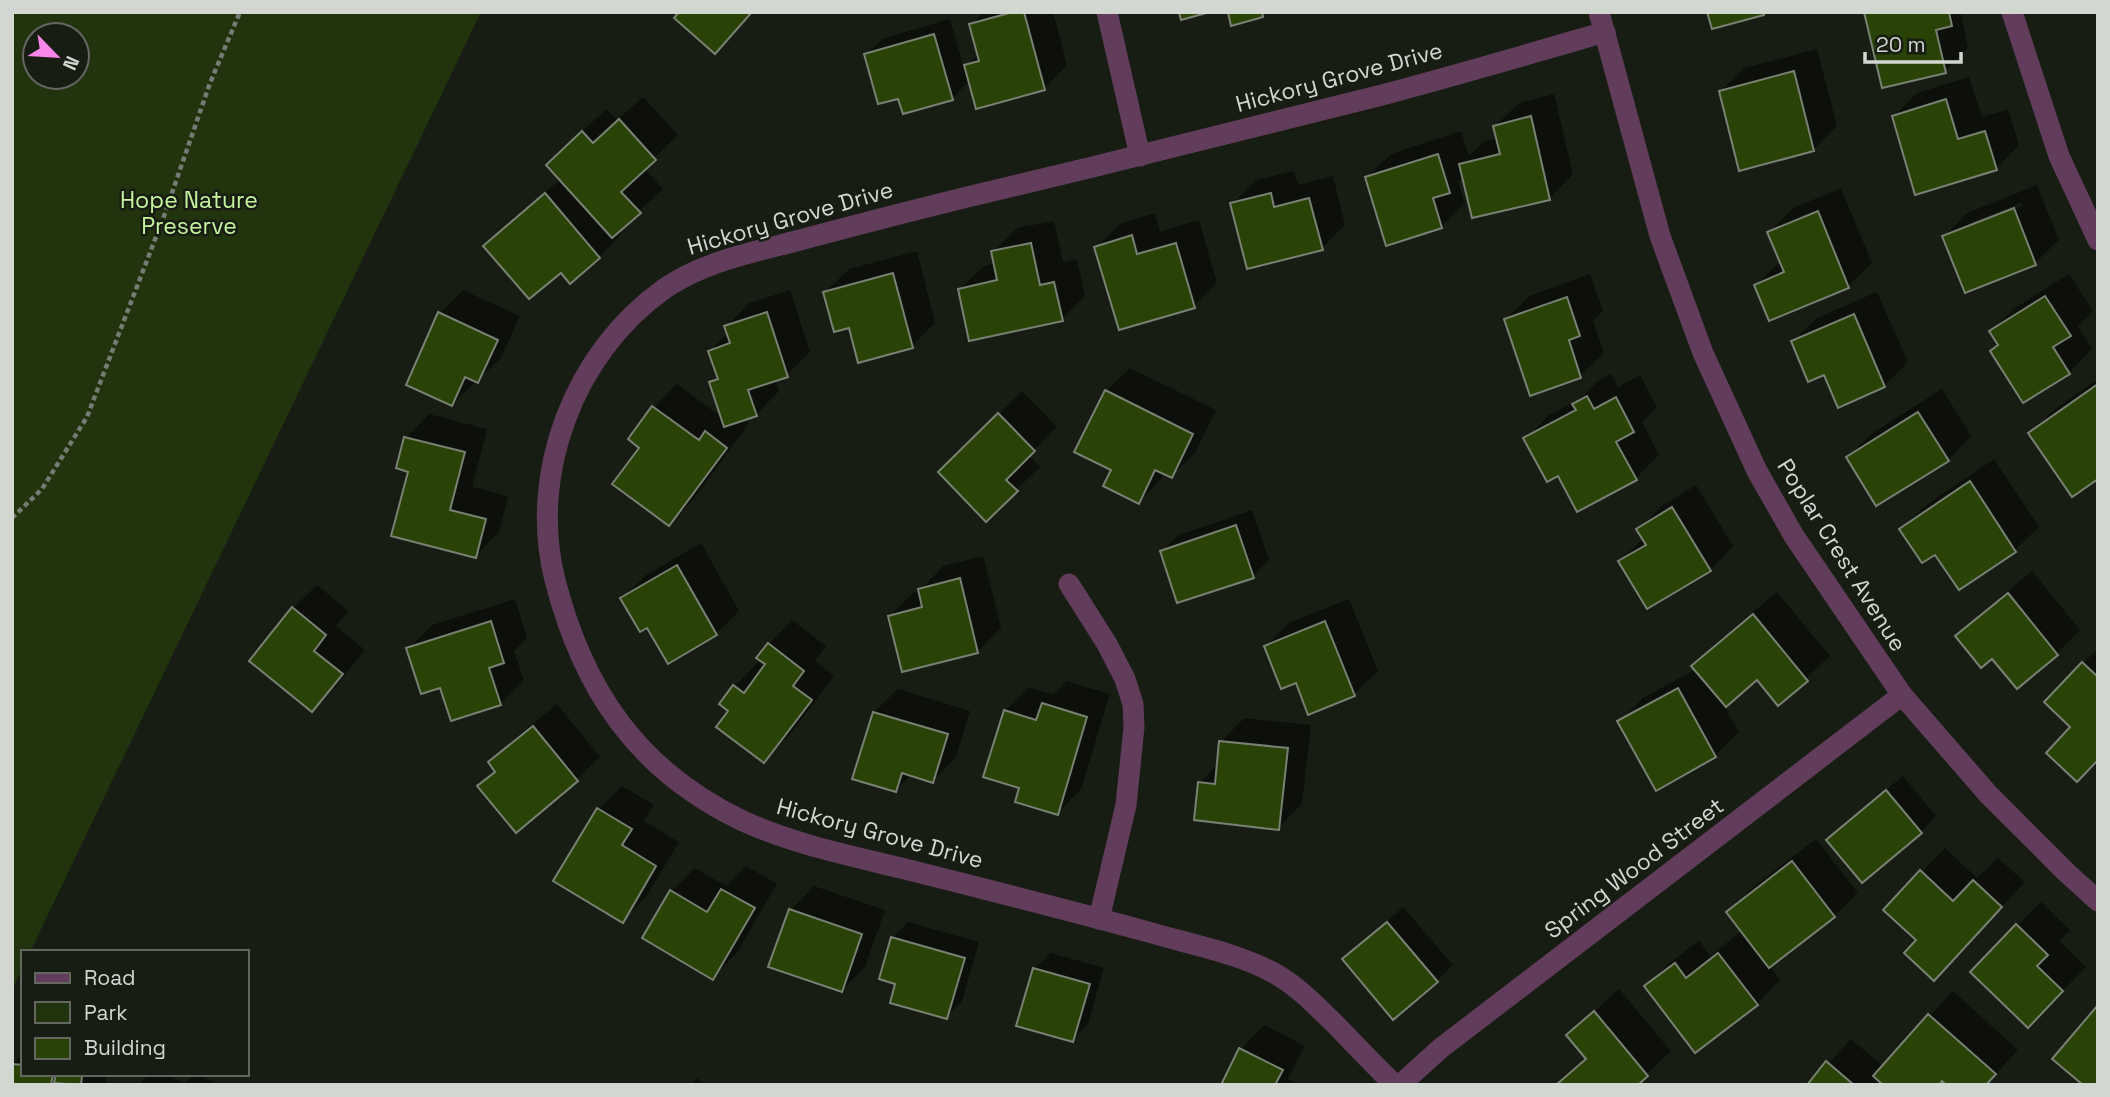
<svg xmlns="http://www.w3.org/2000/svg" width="2110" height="1097" font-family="'Space Grotesk',sans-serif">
<rect width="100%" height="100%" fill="#181d14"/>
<path fill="#21340d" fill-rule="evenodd" d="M12,12h469l-451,940h-7v16l-11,21zM35,35h42v42h-42z"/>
<g fill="#0007" fill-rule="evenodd">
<path d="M984,12h69l14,53 -23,24 -74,-9 -18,19 -53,-2 -33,-42 16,-16 68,-20 14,49 15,-15 -8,-28z"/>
<path d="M1866,12h97l-2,3 7,33 -23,23z"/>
<path d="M1817,49l20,77 -24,24 -92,-59 23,-23z"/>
<path d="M1969,77l13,40 26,-8 11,36 -23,24 -102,-53 23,-23z"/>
<path d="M1554,94l19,80 -23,24 -86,-22 -6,6 7,21 -24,24 -74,-50 24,-23 70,-23 8,25 15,-15 14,-3 -3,-12 24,-23zM1508,150l1,4 -23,5v-3z"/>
<path d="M643,97l35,38 -34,33 19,21 -44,41 3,3 -23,24 -38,13 -75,-24 23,-24 52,-43 10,-38 36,-32 10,11z"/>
<path d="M1294,171l4,14 35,-9 12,49 -23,23 -90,-44 24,-24z"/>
<path d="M2037,185l22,55 -24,23 -91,-26 23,-24zM2021,203l1,3 -52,21v-4z"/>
<path d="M1841,188l31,75 -24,23 -92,-1 25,-24 -12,-29 24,-24z"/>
<path d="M1155,213l5,19 39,-12 18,63 -23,23 -98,-59 24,-23z"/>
<path d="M1054,221l9,41 14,-3 8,37 -23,23 -102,-30 24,-23 11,-3 -2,-11 24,-24z"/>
<path d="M917,251l18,72 -23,23 -62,-20 -25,-34 24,-23z"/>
<path d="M1590,274l13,37 -10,10 11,32 -24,23 -74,-57 23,-23z"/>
<path d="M2069,274l24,37 -15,15 14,23 -23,24 -77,-22 7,-7 -8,-13 24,-23z"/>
<path d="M463,290l57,26 -19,42 -49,46 -12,-91z"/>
<path d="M790,290l20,62 -23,23 -12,4 4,12 -23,24 -13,4 6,4 -56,77 -24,24 -27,-77 -12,-8 24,-32 23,-23 46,34 -12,-36 7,-7 -8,-24 18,-18 -2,-6 23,-24z"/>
<path d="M1877,292l31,70 -24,24 -59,-14 -32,-31 24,-23z"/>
<path d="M1130,368l86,42 -21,43 -24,23 -6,-3 -3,5 -23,24 -26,-33 -7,-78z"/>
<path d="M1611,374l7,13 22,-12 17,32 -15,15 17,33 -23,23 -78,-4 -32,-35 23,-24 31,-16 18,-18z"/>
<path d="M2098,379v98l-68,-44 24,-23z"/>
<path d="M1942,389l29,47 -23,24 -100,-3 23,-23z"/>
<path d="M1022,391l35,36 -28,28 11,12 -54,52 -45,-47z"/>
<path d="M429,414l58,15 -15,58 36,9 -9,36 -24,24 -65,-85 -4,-33z"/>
<path d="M1994,459l45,68 -24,23 -56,38 -24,-36 -34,-23 24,-23z"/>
<path d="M1696,485l37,61 -23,24 -90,-9 24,-23 -6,-8 24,-24z"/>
<path d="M1252,510l17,50 -16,16 -91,-25 16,-16z"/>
<path d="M701,543l38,68 -23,23 -69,-8 -25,-27 24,-24z"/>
<path d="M983,556l18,72 -24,24 -87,-36 23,-23 7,-2 23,-25z"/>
<path d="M2032,571l48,59 -23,23 -40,33 -25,-30 -35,-20 24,-23z"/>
<path d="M317,585l31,26 -12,15 29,24 -30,37 -23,23 -19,-102z"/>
<path d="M1777,592l53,64 -51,47 -22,-25 -33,28 15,26 -24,24 -95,-35 23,-23 53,-29 -2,-3 23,-24z"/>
<path d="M515,599l12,39 -13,13 10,29 -24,24 -58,-18 -34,-37 24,-24z"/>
<path d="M1349,599l29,72 -24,23 -45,18 -12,-31 -31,-35 23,-23z"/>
<path d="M792,620l34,26 -11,15 19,15 -47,62 -24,23 -33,-50 -9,-7 14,-18 23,-24 7,5 4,-23z"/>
<path d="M2098,649v110l-26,-32 11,-64z"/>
<path d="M1067,681l43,13 -29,95 -23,24 -37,-27 -16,-75 24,-24 24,8z"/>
<path d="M898,689l72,22 -14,46 -23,24 -21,-7 -16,16 -22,-78z"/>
<path d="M557,704l43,53 -24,23 -96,6 16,-16 -5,-7 23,-24z"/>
<path d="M1244,718l67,7 -9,79 -24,24 -78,-45 18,-19 3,-22z"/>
<path d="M1903,776l33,40 -15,16 -92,8 15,-16z"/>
<path d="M622,786l32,19 -10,16 35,21 -33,55 -24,24 -23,-112z"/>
<path d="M1816,839l42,54 -24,23 -64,50 10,14 -23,24 -62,47 -49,-65 24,-23 29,-23 11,16 33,-26 -14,-18 23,-24z"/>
<path d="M1945,848l32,30 21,-20 27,24 -68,73 -38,-15 -33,-30z"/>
<path d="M746,866l31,18 -41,70 -24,23 -41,-85 24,-24 31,18z"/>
<path d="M814,886l71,24 -20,57 -23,23 -71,-24 20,-56z"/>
<path d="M2041,902l29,28 -11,11 27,26 -58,59 -11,-100z"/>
<path d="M1403,907l50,58 -16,16 -93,-22z"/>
<path d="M908,922l71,20 -17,59 -16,16 -54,-79z"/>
<path d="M1051,953l53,15 -16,56 -16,16 -54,-16 17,-56z"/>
<path d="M1619,989l52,62 -36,34h-78l30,-28 -19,-22z"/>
<path d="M1953,991l65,59 -32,35 -43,-5 -4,5h-130l42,-46 32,27z"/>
<path d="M1264,1025l41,21 -17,33 10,6h-76l19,-36z"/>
<path d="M23,1055v19h84l-2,11h-93l1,-21z"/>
<path d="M149,1074h16l20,9 9,-9h3l22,11h-80z"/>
<path d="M698,1078l6,7h-14z"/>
</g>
<g fill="#284305" stroke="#798074" stroke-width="2">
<path d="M679,12h73l-37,42 -41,-36z"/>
<path d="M1013,12h11l21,78 -69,19 -12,-44 15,-4 -10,-37z"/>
<path d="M1179,12h31l-29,8z"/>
<path d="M1228,12h34l1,5 -32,9z"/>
<path d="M1707,12h57v3l-52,14z"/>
<path d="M1864,12h85l3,14 -16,4 10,43 -64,15z"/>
<path d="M934,34l19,66 -50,14 -5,-15 -20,5 -14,-50z"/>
<path d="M1794,71l20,80 -75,20 -20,-80z"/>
<path d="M1946,99l12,40 27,-8 12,39 -82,25 -23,-79z"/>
<path d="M1531,116l19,84 -78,18 -13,-54 41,-10 -7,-28z"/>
<path d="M619,119l37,41 -35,32 20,21 -29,25 -66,-73 36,-34 11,12z"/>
<path d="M1438,154l12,39 -17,5 9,30 -56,18 -21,-69z"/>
<path d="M545,193l55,65 -30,26 -9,-11 -32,26 -46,-53z"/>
<path d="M1271,193l3,14 35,-9 14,52 -76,19 -17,-66z"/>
<path d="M2014,208l22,57 -71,28 -23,-57z"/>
<path d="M1818,211l31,77 -80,33 -15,-36 30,-13 -17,-40z"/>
<path d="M1132,235l5,19 39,-11 19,65 -76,22 -25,-83z"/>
<path d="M1031,243l9,42 14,-3 9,39 -94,20 -11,-52 39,-9 -6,-29z"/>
<path d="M893,273l20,75 -55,15 -9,-35 -15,4 -11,-40z"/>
<path d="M2045,296l26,40 -18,11 17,27 -47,29 -33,-52 8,-6 -9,-14z"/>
<path d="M1567,297l13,39 -11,4 12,38 -51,18 -26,-77z"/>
<path d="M438,312l60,28 -20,43 -13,-6 -13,29 -46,-21z"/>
<path d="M767,312l21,65 -40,13 9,26 -33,11 -15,-45 9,-3 -10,-28 22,-8 -6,-17z"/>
<path d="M1854,314l31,73 -47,21 -14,-33 -16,7 -17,-41z"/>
<path d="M2098,384v95l-26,18 -44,-64z"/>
<path d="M1105,390l88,44 -21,44 -17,-8 -16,34 -36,-18 8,-16 -37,-18z"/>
<path d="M1587,396l7,13 22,-12 18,35 -18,10 21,38 -60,32 -19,-36 -11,6 -24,-44 53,-28 -4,-6z"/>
<path d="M652,406l47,34 6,-9 22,17 -58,78 -57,-42 27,-36 -11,-9z"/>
<path d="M1918,412l31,49 -73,45 -30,-49z"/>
<path d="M998,413l37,38 -29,29 12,11 -32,31 -48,-50z"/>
<path d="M404,437l61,15 -15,58 36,9 -10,39 -85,-22 17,-64 -12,-4z"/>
<path d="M1970,481l46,71 -57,38 -24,-35 -13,8 -23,-34z"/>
<path d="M1672,507l39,64 -64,38 -29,-48 28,-16 -10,-16z"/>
<path d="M1236,525l18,53 -77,25 -17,-52z"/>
<path d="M677,565l40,70 -49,29 -21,-36 -7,4 -20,-34z"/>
<path d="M960,578l18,75 -76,19 -14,-56 34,-9 -4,-18z"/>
<path d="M2008,593l50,62 -41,34 -25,-30 -11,9 -26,-32z"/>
<path d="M292,607l34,28 -12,16 29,23 -31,38 -63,-51z"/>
<path d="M1753,614l55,67 -30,25 -21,-26 -31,27 -35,-41z"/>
<path d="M491,621l13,42 -15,5 12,37 -50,16 -11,-33 -19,6 -15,-46z"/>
<path d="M1325,621l30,75 -47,19 -12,-32 -15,6 -17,-43z"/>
<path d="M768,643l36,28 -11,15 19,14 -48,63 -48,-36 12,-16 -9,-7 14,-19 11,8 21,-29 -9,-6z"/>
<path d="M2082,662l16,15v83l-21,22 -31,-29 24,-26 -26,-25z"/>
<path d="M1678,688l38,69 -60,34 -39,-70z"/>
<path d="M1042,703l45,14 -29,98 -43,-13 4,-14 -36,-11 21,-67 32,10z"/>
<path d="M873,712l75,22 -15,49 -31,-10 -6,19 -44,-13z"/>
<path d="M533,726l45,55 -62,52 -39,-47 18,-14 -7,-10z"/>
<path d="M1219,741l69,7 -9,82 -85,-10 4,-38 17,2z"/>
<path d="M1886,790l36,43 -60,50 -36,-43z"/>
<path d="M597,808l35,21 -10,16 34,21 -33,57 -70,-42z"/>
<path d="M1792,861l43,56 -66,51 -43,-56z"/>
<path d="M1920,870l33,31 20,-21 29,27 -68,74 -30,-28 12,-13 -33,-30z"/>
<path d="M721,889l34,19 -42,72 -71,-42 28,-48 37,22z"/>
<path d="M789,909l73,25 -20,58 -74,-25z"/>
<path d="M1387,922l51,60 -45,38 -51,-61z"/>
<path d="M2016,924l32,31 -11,11 26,25 -35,37 -58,-56z"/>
<path d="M891,937l74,21 -18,61 -57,-16 5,-19 -16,-5z"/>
<path d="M1718,953l40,52 -63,48 -51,-67 31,-23 11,15z"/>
<path d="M1033,968l57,16 -17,58 -57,-16z"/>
<path d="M2098,1005v80h-15l-31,-26z"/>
<path d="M1594,1011l54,65 -10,9h-82l30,-26 -20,-24z"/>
<path d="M1928,1014l68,60 -10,11h-40l-4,-4 -3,4h-56l-10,-9z"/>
<path d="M1239,1048l44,22 -8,15h-54z"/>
<path d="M1826,1061l28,24h-47z"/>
<path d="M12,1064l11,1v9h30l-2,11h-39z"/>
<path d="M56,1074l26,2 -1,9 -27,-2z"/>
</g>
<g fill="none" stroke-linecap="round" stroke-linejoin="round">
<path stroke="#767b73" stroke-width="4.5" stroke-dasharray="5 3.5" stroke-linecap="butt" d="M12,518l30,-29 45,-72 77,-201 46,-133 30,-71"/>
<g stroke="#613d5b" stroke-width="21">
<path d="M1107,12l33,144"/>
<path d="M1599,12l61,224 43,117 54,118 37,65 108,159 86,99 78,78 32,29"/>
<path d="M2012,12l47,144 39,84"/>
<path d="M1069,584l38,60 18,35 8,25 1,23 -8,78 -27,114"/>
<path d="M1395,1085c-20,-19 -39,-39 -58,-59 -20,-19 -38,-39 -63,-53 -37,-20 -81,-28 -122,-40 -84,-23 -167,-44 -251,-65 -53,-13 -108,-24 -158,-47 -105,-50 -160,-131 -188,-241 -27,-106 19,-227 109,-291 38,-27 87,-36 132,-48 68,-18 136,-36 205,-52 126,-30 252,-61 377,-93 76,-20 151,-42 227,-64"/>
<path d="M1400,1085l41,-37 461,-353"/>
</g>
</g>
<g text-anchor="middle" stroke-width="5" stroke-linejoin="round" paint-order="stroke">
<g font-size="23" fill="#d3d7d1" stroke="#181d14">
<text transform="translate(1339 77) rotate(-15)" y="8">Hickory Grove Drive</text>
<text transform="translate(790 218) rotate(-16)" y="8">Hickory Grove Drive</text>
<text transform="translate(1842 555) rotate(58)" y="8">Poplar Crest Avenue</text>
<text transform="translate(880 833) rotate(15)" y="8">Hickory Grove Drive</text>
<text transform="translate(1634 868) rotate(-37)" y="8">Spring Wood Street</text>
</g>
<g font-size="23" fill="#c5f39e" stroke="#181d14">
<text x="189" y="208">Hope Nature<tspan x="189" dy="26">Preserve</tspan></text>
</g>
</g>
<rect width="2110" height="1097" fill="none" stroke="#d3d7d1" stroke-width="28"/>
<rect x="21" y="950" width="228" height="126" fill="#181d14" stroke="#636760" stroke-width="2"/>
<rect x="35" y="973" width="35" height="10" fill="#613d5b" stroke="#636760" stroke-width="2"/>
<text x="84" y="985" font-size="21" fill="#d3d7d1">Road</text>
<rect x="35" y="1002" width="35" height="21" fill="#21340d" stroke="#636760" stroke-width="2"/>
<text x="84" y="1020" font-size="21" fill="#d3d7d1">Park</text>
<rect x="35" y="1038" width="35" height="21" fill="#284305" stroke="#636760" stroke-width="2"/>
<text x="84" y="1055" font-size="21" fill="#d3d7d1">Building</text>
<g transform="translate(56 56) rotate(115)"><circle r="33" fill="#181d14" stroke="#636760" stroke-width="2"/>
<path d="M0-5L12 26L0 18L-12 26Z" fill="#f987e9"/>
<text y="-10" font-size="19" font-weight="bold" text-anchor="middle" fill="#d3d7d1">N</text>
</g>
<path d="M1865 52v10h96v-10" fill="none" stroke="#d3d7d1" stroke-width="3.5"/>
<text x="1876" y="52" font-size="21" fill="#d3d7d1" stroke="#181d14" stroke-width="5" paint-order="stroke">20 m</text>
</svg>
